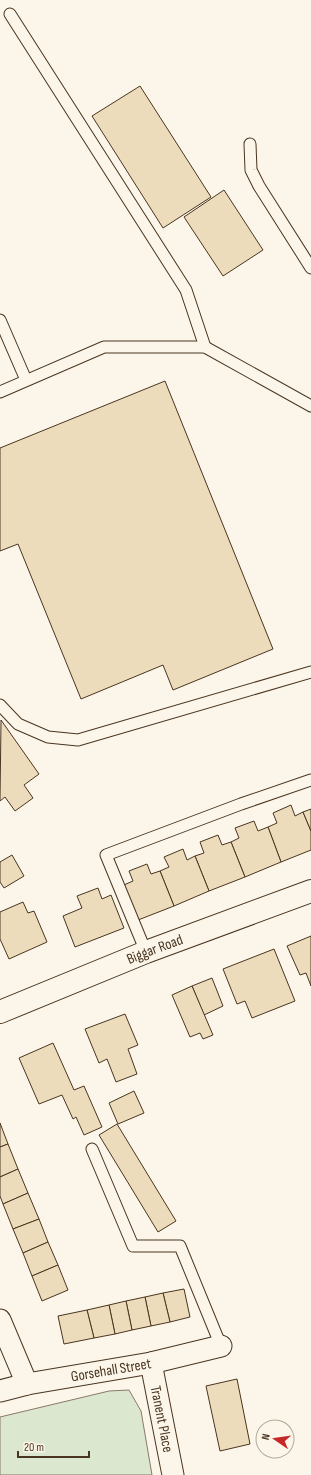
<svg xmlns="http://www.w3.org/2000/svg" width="311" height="1475" font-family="'Sofia Sans Condensed',sans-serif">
<rect width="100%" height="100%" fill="#fbf6e9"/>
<path fill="#dce7d0" stroke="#887966" d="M129,1390l12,21 11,64h-152v-58l109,-26z"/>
<g fill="#ecdcbc" stroke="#4a3520">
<path d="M140,86l71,111 -48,31 -71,-112z"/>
<path d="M224,190l39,60 -40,26 -39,-59z"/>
<path d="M165,381l108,268 -100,41 -10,-25 -82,34 -63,-155 -18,7v-103z"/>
<path d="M1,720l38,54 -15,11 9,13 -18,13 -10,-14 -5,4z"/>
<path d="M291,805l4,11 8,-4 8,19v19l-30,12 -13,-35 9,-4 -4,-10z"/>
<path d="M311,809v22l-8,-19z"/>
<path d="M254,821l4,10 10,-4 13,35 -36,15 -14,-35 8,-4 -4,-10z"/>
<path d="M218,835l4,10 9,-3 14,35 -36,14 -14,-35 9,-3 -4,-11z"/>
<path d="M183,849l4,11 8,-4 14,35 -35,15 -14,-35 9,-4 -5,-10z"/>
<path d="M12,855l12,21 -20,12 -4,-6v-20z"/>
<path d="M147,864l4,10 9,-3 14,35 -36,14 -14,-35 9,-4 -4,-10z"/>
<path d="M98,888l4,11 9,-4 13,33 -49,19 -12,-31 19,-8 -5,-12z"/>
<path d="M23,902l5,11 6,-2 13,31 -38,17 -9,-20v-27z"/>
<path d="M311,936v50l-5,-13 -6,2 -13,-29z"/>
<path d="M274,949l21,52 -43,17 -7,-17 -8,3 -14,-35z"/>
<path d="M212,978l11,28 -19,9 -12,-29z"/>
<path d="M192,986l21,49 -10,4 -3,-6 -10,4 -18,-42z"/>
<path d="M125,1014l13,31 -10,4 9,25 -21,8 -9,-23 -8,4 -14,-34z"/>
<path d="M53,1043l21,47 10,-4 18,41 -18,8 -8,-18 -3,2 -11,-24 -23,9 -20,-46z"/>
<path d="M134,1091l10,22 -26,11 -9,-21z"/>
<path d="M0,1123l8,21 -8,3z"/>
<path d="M117,1124l59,97 -18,11 -59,-97z"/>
<path d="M8,1144l10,25 -18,8v-30z"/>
<path d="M18,1169l10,24 -25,11 -3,-8v-19z"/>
<path d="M28,1193l11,26 -26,10 -10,-25z"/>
<path d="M39,1219l9,23 -25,11 -10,-24z"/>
<path d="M48,1242l10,23 -26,11 -9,-23z"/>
<path d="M58,1265l10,25 -26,11 -10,-25z"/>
<path d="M184,1289l6,28 -20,5 -7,-29z"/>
<path d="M163,1293l7,29 -19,4 -6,-29z"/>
<path d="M145,1297l6,29 -19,4 -6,-29z"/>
<path d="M126,1301l6,29 -17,4 -6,-29z"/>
<path d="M109,1305l6,29 -21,4 -7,-28z"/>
<path d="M87,1310l7,28 -30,6 -6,-28z"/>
<path d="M237,1379l13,65 -30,7 -14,-65z"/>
</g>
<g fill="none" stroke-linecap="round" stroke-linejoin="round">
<defs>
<g id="lane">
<path d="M10,14l176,276 19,57"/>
<path d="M250,144l1,26 8,16 52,82"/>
<path d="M0,320l26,60"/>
<path d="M0,392l104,-45h101l106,59"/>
<path d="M0,705l18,19 30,13 30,3 233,-68"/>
<path d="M146,952l-40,-97 135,-51 70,-24"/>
<path d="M92,1149l41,97h47l41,100"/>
</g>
<g id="street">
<path d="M0,1320l27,64"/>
<path id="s1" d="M151,1363l22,112"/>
<path id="s2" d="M0,1391l27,-7 124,-21 70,-17"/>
</g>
<g id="secondary">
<path id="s3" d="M0,1012l146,-60 165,-61"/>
</g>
</defs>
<use href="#lane" stroke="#4a3520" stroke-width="13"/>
<use href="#street" stroke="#4a3520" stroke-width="23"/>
<use href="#secondary" stroke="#4a3520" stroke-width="24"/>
<use href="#lane" stroke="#fbf6e9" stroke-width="11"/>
<use href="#street" stroke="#fbf6e9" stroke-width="21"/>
<use href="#secondary" stroke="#fbf6e9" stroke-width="22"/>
</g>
<g text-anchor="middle" stroke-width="3" stroke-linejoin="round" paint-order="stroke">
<g font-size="15" fill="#4a3520" stroke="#fbf6e9">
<text dy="5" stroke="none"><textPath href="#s3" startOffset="167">Biggar Road</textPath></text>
<text dy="5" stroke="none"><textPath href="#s2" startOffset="113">Gorsehall Street</textPath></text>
<text dy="5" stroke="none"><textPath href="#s1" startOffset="57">Tranent Place</textPath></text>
</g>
</g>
<g transform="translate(275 1439) rotate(283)"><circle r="19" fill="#fbf6e9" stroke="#b4a999"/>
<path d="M0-3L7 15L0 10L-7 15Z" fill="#c62828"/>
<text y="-6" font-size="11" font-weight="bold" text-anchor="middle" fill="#4a3520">N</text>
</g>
<path d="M18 1451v6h71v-6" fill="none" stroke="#4a3520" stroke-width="2"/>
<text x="24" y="1451" font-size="12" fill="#4a3520" stroke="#fbf6e9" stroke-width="3" paint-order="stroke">20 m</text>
</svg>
